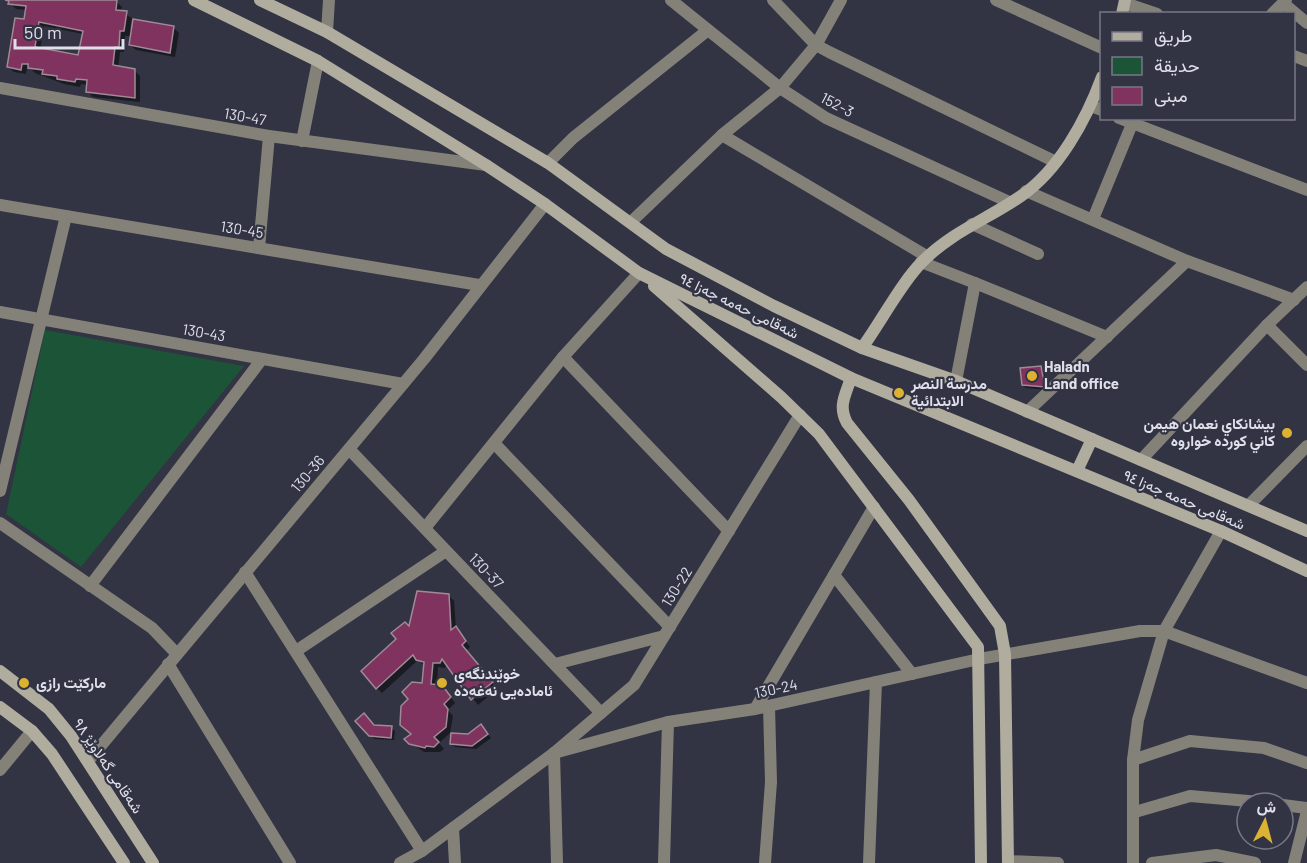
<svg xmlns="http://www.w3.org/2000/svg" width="1307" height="863" font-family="Barlow,Vazirmatn,sans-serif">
<rect width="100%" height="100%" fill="#323343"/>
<path fill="#1b5436" d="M45,330l199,36 -163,201 -75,-53z"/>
<g fill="#0007" fill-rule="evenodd">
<path d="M7,0l109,1 6,6 -1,5 11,6 -2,11 44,-1 5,5 -4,24 -39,-7 -6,-5 2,-9h-7l-1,16h-4l-2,16 16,2 6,6v26l-47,-5 -6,-6 1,-6 -7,-1 -1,3 -16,-3 -29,-11 -4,-4 -4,-1 -1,6 -12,-2 -6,-5 18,-46 1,-11 -11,-1zM44,26l39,8 -4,22 -39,-6z"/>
<path d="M1040,367l4,4 4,19 -22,-2 -3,-3z"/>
<path d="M449,596l5,5 2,27 14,19 -4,4 31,38 -19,16 -31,-41 -2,4 -7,-1 -1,19 10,6 8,11 -7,7 5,6 -3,17 -11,10 5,6 -4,3h-16l-12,-8 13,-78 -7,-6 -36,33 -5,-5 33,-60z"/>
<path d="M357,721l34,7 4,3 -1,9 -20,-1z"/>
<path d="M481,726l10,12 -15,11 -21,-2 -4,-3z"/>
</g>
<g fill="#80335f" stroke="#9f8a95" stroke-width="1.5" fill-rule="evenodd">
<path d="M5,0h112l-1,10 11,1 -3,20h-4l-1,16h-4l-2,18 22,4v29l-49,-6 1,-12 -11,-1 -1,3 -18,-3v-3l-15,-2 1,-4 -15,-2v-4h-6l-1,6 -14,-3 8,-49 9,1 2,-13 -18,-2 1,-3zM39,22l44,9 -5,24 -43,-8z"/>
<path d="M133,19l41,7 -4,27 -41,-8z"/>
<path d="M1041,366l4,21 -23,-2 -2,-17z"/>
<path d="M417,591l32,3 2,36 5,-4 10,15 -4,4 31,37 -22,18 -29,-41 -2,4h-7l-2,21 11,1 9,12 -7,7 4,5 -2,18 -12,10 5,5 -5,5 -8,-1 -1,2 -16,-4 -5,-5 7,-5 -11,-9 1,-19 7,-7 -6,-7 10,-10 10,1 2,-21 -8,-2 -3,-5 -37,34 -15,-18 35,-32 -5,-6 14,-11 4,4z"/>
<path d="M364,713l10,12 18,1 -1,12 -22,-2 -14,-15z"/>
<path d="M481,724l7,10 -16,12 -22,-2 1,-11 17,1z"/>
</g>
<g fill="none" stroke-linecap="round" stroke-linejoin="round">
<g stroke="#848179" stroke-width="12">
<path d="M671,0l109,88 46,30 183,84"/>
<path d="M773,0l43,45 13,7 227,110"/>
<path d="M996,0l106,48"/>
<path d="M1125,3l32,11"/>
<path d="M1283,3l24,20"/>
<path d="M1272,14l14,-14"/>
<path d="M327,32l2,-32"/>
<path d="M1294,56l13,5"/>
<path d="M0,88l269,48 217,29"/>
<path d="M1091,106l11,4"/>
<path d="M1119,118l188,72"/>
<path d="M722,135l206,122"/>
<path d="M302,141l16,-80"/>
<path d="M548,163l25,-25 135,-108"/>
<path d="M1026,191l161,70 107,39"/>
<path d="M0,205l479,80"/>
<path d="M1093,219l39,-95"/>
<path d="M631,222l91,-87 58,-47 36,-43 25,-45"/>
<path d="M972,224l66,30"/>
<path d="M259,248l10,-112"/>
<path d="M921,262l54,21 -19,98"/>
<path d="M975,283l132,54"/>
<path d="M0,312l403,72"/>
<path d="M1267,325l40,40"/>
<path d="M563,357l166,174"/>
<path d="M1027,412l160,-151"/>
<path d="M494,443l176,184"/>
<path d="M349,449l252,264"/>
<path d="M1141,460l126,-135 40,-38"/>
<path d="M0,491l66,-275"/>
<path d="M1249,505l58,-59"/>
<path d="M0,523l152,105 25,26"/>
<path d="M425,528l138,-171 76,-84"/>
<path d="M245,572l177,279"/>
<path d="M834,575l78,99"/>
<path d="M90,586l172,-227"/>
<path d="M296,651l150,-100"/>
<path d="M168,664l122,199"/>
<path d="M555,664l109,-28"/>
<path d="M755,709l119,-202"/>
<path d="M554,753l114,-31 87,-13 224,-50 161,-28h24l143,52"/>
<path d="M554,753l3,110"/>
<path d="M89,760l335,-401 121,-155"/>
<path d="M1133,760l57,-19 74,7 43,15"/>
<path d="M0,770l32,-39"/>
<path d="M1283,805l24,3"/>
<path d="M1135,812l55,-16 82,7"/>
<path d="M453,828l2,35"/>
<path d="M1008,861l50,2"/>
<path d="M400,863l22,-12 132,-98 80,-68 166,-270"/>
<path d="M664,863l4,-141"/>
<path d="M765,863l6,-81 -2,-76"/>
<path d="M869,863l7,-181"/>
<path d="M1133,863v-103l5,-40 26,-89 57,-100"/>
<path d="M1152,863l64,-8 39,8"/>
<path d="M1294,863l13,-52"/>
</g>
<g stroke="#b0ad9f" stroke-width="12">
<path d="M194,0l124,61 168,104 59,39 94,69 212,105 370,153 86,40"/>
<path d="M260,0l67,32 221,131 118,86 108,57 88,42 94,33 351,150"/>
<path d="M1122,14l3,-14"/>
<path d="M654,286l127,111 38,37 159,213 3,216"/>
<path d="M862,348c19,-26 39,-65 60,-86 29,-30 66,-43 99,-66 38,-26 65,-76 81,-119"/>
<path d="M851,378c-6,18 -13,28 -4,45l62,77 91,126 5,28 3,209"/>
<path d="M1077,471l15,-32"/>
<path d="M0,671l49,38 22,27 82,127"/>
<path d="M0,707l32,24 20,23 72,109"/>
</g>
</g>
<g fill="#dcb233" stroke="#323343" stroke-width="2">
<circle cx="1032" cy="376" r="6"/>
<circle cx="899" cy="393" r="6"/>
<circle cx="1287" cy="433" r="6"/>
<circle cx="24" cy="683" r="6"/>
<circle cx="442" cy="683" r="6"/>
</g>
<g text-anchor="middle" stroke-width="4.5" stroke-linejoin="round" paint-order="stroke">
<g font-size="15" fill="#e0e0eb" stroke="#323343">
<text transform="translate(837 105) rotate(28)" y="5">152-3</text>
<text transform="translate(245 117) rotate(10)" y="5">130-47</text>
<text transform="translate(242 230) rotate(9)" y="5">130-45</text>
<text transform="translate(739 306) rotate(26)" y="5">شەقامی حەمە جەزا ٩٤</text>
<text transform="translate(204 333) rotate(10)" y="5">130-43</text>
<text transform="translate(308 474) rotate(-50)" y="5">130-36</text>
<text transform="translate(1184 500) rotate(23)" y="5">شەقامی حەمە جەزا ٩٤</text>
<text transform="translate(486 571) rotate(46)" y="5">130-37</text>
<text transform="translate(677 587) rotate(-58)" y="5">130-22</text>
<text transform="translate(776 689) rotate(-12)" y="5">130-24</text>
<text transform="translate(108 766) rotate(56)" y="5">شەقامی گەلاوێژ ٩٨</text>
</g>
<g font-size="15" font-weight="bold" fill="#e0e0eb" stroke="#323343" text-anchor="start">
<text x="1044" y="372">Haladn<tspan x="1044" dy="17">Land office</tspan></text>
<text x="911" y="389">مدرسة النصر<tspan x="911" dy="17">الابتدائية</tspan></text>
<text x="1275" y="429" text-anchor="end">بيشانكاي نعمان هيمن<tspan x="1275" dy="17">كاني كورده خواروه</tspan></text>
<text x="454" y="679">خوێندنگەی<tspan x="454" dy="17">ئامادەیی نەغەدە</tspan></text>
<text x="36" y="688">مارکێت رازی</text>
</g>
</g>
<rect x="1100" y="12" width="195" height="108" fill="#323343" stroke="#787886" stroke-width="1.5"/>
<rect x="1112" y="32" width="30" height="9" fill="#b0ad9f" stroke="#787886" stroke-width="1.5"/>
<text x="1154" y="42" font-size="18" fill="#e0e0eb">طريق</text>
<rect x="1112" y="57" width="30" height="18" fill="#1b5436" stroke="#787886" stroke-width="1.5"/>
<text x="1154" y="72" font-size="18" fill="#e0e0eb">حديقة</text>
<rect x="1112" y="87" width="30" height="18" fill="#80335f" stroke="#787886" stroke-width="1.5"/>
<text x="1154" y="102" font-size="18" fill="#e0e0eb">مبنى</text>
<g transform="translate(1265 821) rotate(6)"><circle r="28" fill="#323343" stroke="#787886" stroke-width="1.5"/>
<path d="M0-4.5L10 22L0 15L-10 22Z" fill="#dcb233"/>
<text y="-9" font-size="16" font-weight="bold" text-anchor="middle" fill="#e0e0eb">ش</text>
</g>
<path d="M15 39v9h108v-9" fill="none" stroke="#e0e0eb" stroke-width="3"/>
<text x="24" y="39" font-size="18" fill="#e0e0eb" stroke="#323343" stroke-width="4.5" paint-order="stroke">50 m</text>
</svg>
